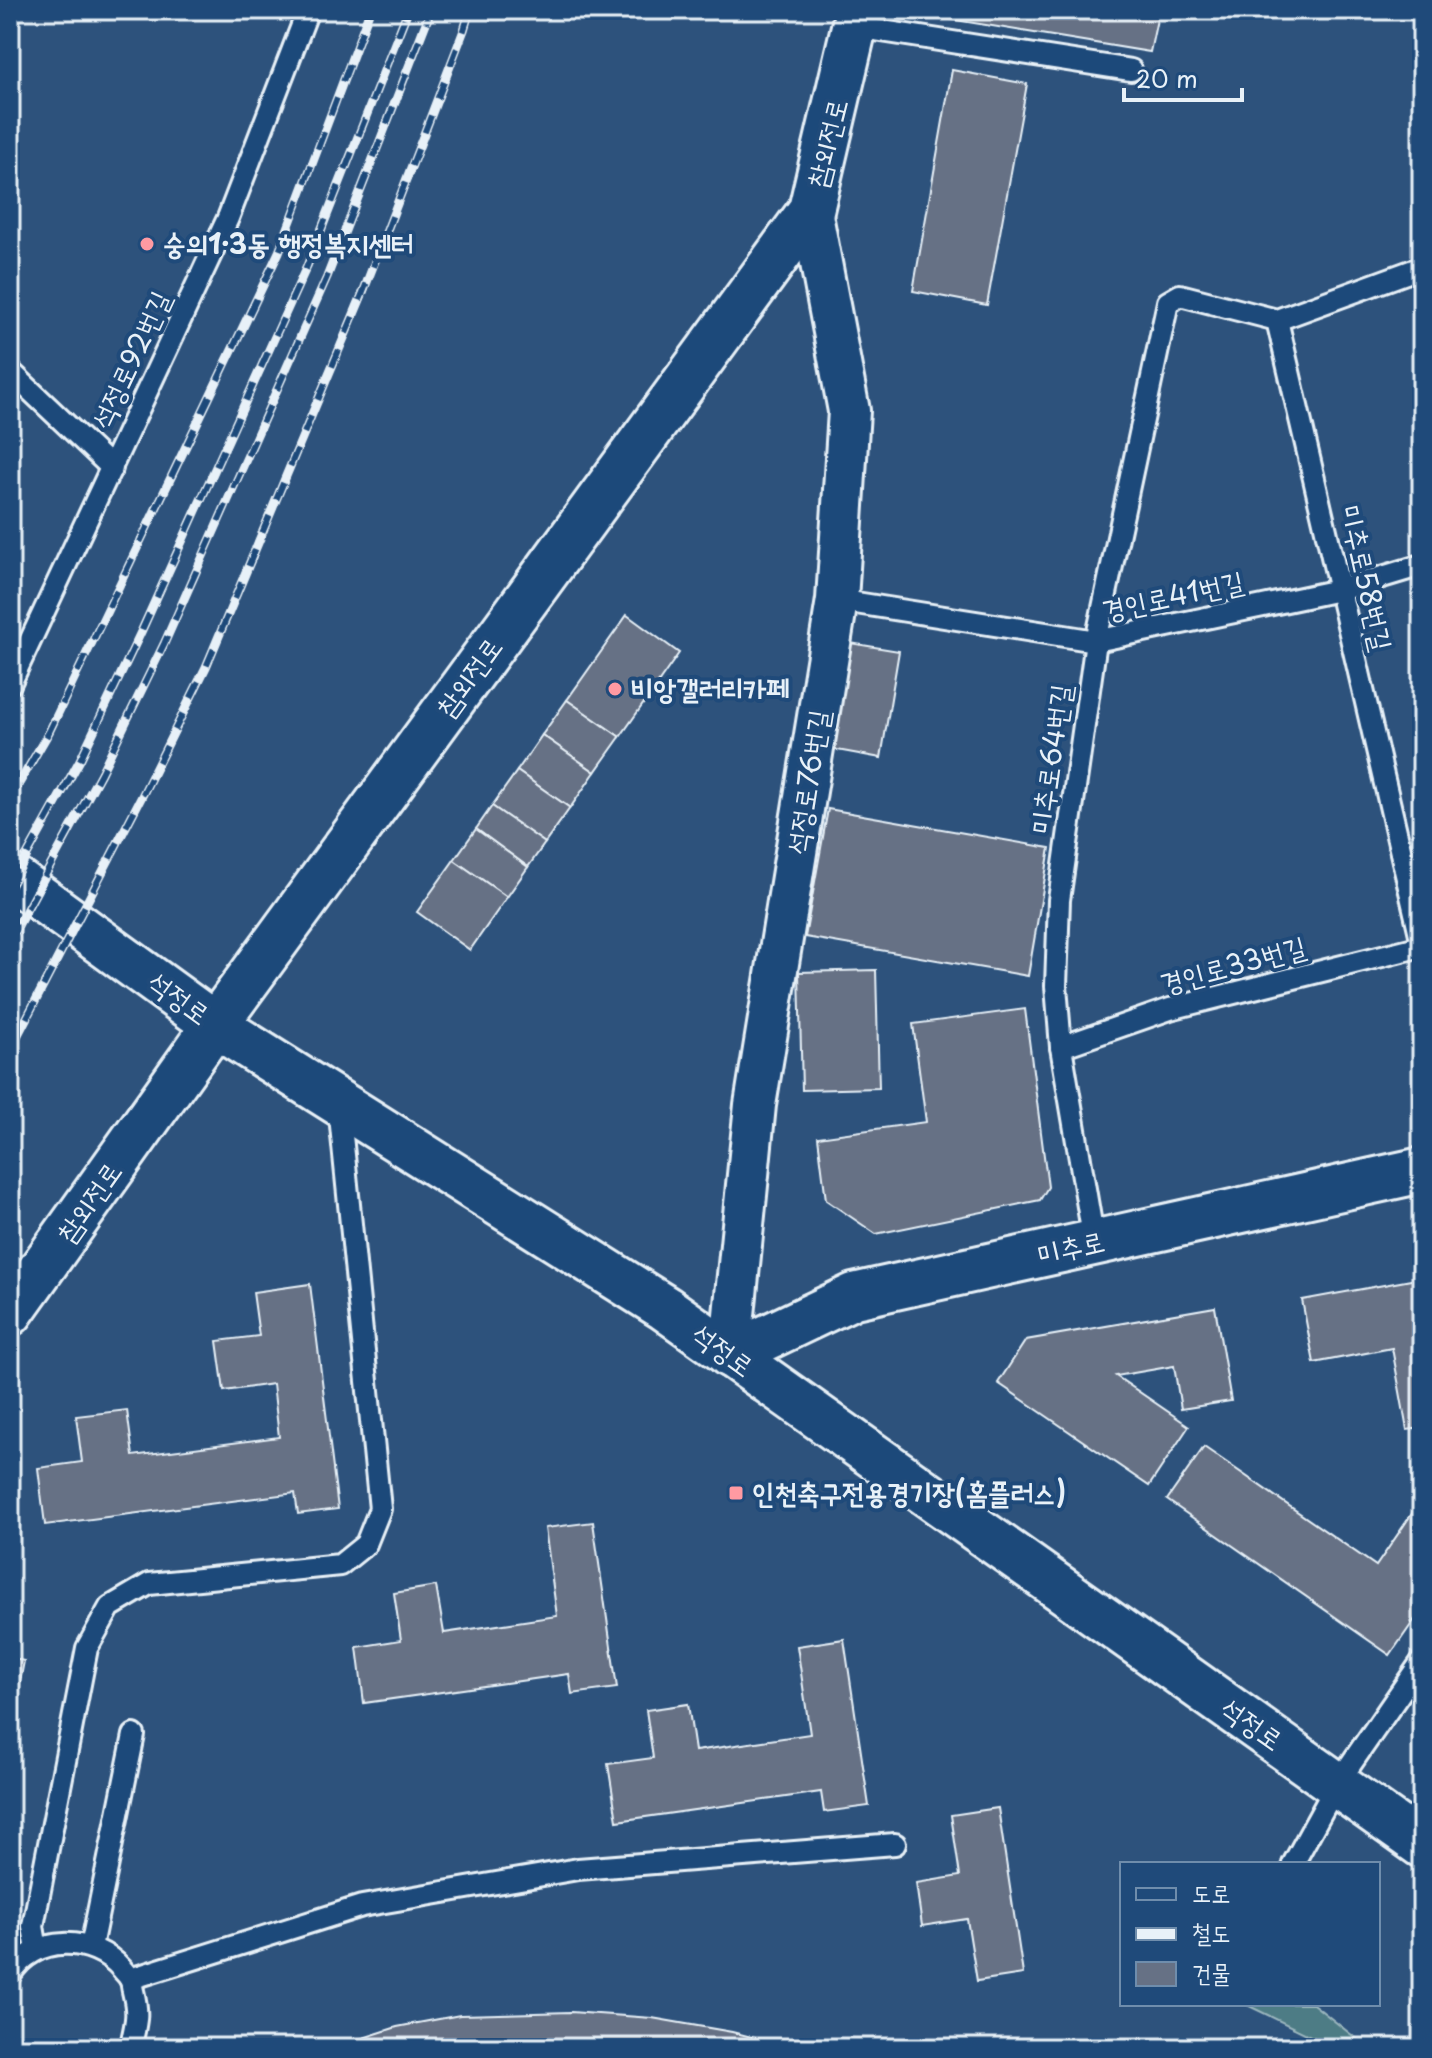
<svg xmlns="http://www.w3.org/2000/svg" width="1432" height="2058" font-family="'Playpen Sans','Poor Story',sans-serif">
<rect width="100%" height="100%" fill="#2d527c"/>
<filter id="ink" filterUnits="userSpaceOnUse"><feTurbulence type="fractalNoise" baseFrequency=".0125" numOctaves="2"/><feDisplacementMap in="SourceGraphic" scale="16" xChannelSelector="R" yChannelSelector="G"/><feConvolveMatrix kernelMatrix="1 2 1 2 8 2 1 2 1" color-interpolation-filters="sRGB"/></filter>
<g filter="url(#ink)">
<path fill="#4e7c85" stroke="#9bb6be" stroke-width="2" d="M1245,2004h68l55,44h-40l-15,-11z"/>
<g fill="#667185" stroke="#e8f1f8" stroke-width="2">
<path d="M914,10h245l-9,42 -237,-39z"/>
<path d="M952,70l75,14 -40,221 -74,-14z"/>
<path d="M627,615l52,38 -59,84 -53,-37z"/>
<path d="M844,642l55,9 -18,107 -55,-10z"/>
<path d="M567,700l53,37 -25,35 -53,-37z"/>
<path d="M542,735l53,37 -25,36 -53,-37z"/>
<path d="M517,771l53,37 -25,35 -53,-37z"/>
<path d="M492,806l53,37 -17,24 -52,-38z"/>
<path d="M828,809l222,39 -22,128 -223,-39z"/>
<path d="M476,829l52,38 -21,30 -53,-37z"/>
<path d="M454,860l53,37 -37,53 -53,-38z"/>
<path d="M876,970l3,118 -77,2 -3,-118z"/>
<path d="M1025,1009l23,178 -8,13 -164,34 -50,-34 -8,-63 108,-15 -13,-98z"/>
<path d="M1422,1278v150l-15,2 -15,-82 -78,15 -12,-63z"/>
<path d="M310,1284l28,225 -40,5 -3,-21 -250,32 -7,-57 44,-6 -6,-46 51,-6 6,46 146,-19 -6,-53 -49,7 -7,-50 42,-5 -6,-44z"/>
<path d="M1215,1307l16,94 -50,8 -7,-43 -58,10 73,50 -40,60 -151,-103 28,-43z"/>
<path d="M1204,1447l172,119 46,-67v110l-32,46 -223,-155z"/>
<path d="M593,1522l24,166 -45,6 -3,-20 -205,29 -7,-56 44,-7 -7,-47 42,-7 8,47 113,-17 -12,-88z"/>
<path d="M844,1639l25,167 -45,6 -3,-20 -204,29 -9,-57 45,-6 -7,-48 42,-6 7,47 115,-17 -13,-88z"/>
<path d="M10,1658l14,3 -14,74z"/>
<path d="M998,1808l25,166 -46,7 -10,-62 -45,7 -6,-43 44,-7 -9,-61z"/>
<path d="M571,2012l81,6 80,14 63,16h-463l65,-21 63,-12z"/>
</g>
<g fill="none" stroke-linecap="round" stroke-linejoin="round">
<defs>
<g id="service">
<path d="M856,27l275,43"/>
<path d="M1277,320l145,623"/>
<path d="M10,371l102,97"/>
<path d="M837,600l259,41 243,-51 83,-25"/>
<path d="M10,684l218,-466 80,-208"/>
<path d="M1061,1047l109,-38 252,-63"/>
<path d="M1094,1242l-33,-195 -5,-61 3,-86 37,-259 72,-339 12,-7 97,25 145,-53"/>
<path d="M1293,1864l44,-80 85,-123"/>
<path d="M91,1947l43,-212"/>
<path d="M37,1950l-4,-24 54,-278 23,-41 39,-23 191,-19 26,-21 14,-35 -41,-403"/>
<path d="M10,1975c24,-41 83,-40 112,-6 2,3 6,6 8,10 2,3 2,8 3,12 6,24 3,31 -2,54l-2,3"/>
<path d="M130,1979l232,-73 216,-37 317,-25"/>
</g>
<path id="minor" d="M730,1355l25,-250 82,-505 12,-189 -38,-201"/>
<g id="secondary">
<path d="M10,876l205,149 450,283 757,537"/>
<path d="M10,1313l205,-288 596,-815 47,-200"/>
<path d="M730,1355l124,-59 568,-126"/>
</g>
</defs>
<use href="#service" stroke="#e8f1f8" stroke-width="26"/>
<use href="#minor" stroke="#e8f1f8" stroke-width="46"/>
<use href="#secondary" stroke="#e8f1f8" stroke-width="50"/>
<use href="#service" stroke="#1f4a7a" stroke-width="20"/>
<use href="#minor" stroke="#1f4a7a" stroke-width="40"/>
<use href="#secondary" stroke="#1f4a7a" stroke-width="44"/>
<defs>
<g id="rail">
<path d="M10,799l39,-67 230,-480 91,-242"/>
<path d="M10,886l70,-126 61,-128 166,-366 101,-256"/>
<path d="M10,940l91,-167 63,-129 163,-367 104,-267"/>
<path d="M10,1050l131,-252 65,-131 156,-372 102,-265 6,-20"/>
</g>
</defs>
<use href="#rail" stroke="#e8f1f8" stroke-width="9"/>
<use href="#rail" stroke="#1f4a7a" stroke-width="6" stroke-dasharray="18" stroke-linecap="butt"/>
</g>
</g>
<g fill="#ff9aa2" stroke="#1f4a7a" stroke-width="3">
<circle cx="147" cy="244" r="8"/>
<circle cx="615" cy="689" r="8"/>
<rect x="728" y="1485" width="16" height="16" rx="4"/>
</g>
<g text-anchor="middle" stroke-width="8" stroke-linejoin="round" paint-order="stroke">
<g font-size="28" fill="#e8f1f8" stroke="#1f4a7a">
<text transform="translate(827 143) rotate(-76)" y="10">참외전로</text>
<text transform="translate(131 360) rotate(-65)" y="10">석정로92번길</text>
<text transform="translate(1366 578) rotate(77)" y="10">미추로58번길</text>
<text transform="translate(1173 596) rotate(-12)" y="10">경인로41번길</text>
<text transform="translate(469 677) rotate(-54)" y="10">참외전로</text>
<text transform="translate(1051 759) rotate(-82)" y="10">미추로64번길</text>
<text transform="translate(808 782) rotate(-81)" y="10">석정로76번길</text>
<text transform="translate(1233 965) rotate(-15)" y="10">경인로33번길</text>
<text transform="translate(179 998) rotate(36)" y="10">석정로</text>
<text transform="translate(89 1202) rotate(-55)" y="10">참외전로</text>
<text transform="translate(1071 1248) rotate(-13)" y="10">미추로</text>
<text transform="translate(723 1350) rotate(36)" y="10">석정로</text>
<text transform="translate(1252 1724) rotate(35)" y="10">석정로</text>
</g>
<g font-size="28" font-weight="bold" fill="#e8f1f8" stroke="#1f4a7a" text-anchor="start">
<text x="163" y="254">숭의1·3동 행정복지센터</text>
<text x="631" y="699">비앙갤러리카페</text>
<text x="752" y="1503">인천축구전용경기장(홈플러스)</text>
</g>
</g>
<rect width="1432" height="2058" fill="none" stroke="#1f4a7a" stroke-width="40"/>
<rect x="20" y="20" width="1392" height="2018" fill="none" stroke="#e8f1f8" stroke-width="3" filter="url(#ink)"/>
<rect x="1120" y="1862" width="260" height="144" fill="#1f4a7a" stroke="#6f8dac" stroke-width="2"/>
<rect x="1136" y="1888" width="40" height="12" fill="#1f4a7a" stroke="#6f8dac" stroke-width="2"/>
<text x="1192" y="1902" font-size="24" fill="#e8f1f8">도로</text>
<rect x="1136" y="1928" width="40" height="12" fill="#e8f1f8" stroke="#6f8dac" stroke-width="2"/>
<text x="1192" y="1942" font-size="24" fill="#e8f1f8">철도</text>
<rect x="1136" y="1962" width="40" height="24" fill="#667185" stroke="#6f8dac" stroke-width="2"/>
<text x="1192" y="1982" font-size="24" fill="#e8f1f8">건물</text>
<path d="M1124 88v12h118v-12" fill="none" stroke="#e8f1f8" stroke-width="4"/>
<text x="1136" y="88" font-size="24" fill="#e8f1f8" stroke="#1f4a7a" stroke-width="6" paint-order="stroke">20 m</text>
</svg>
